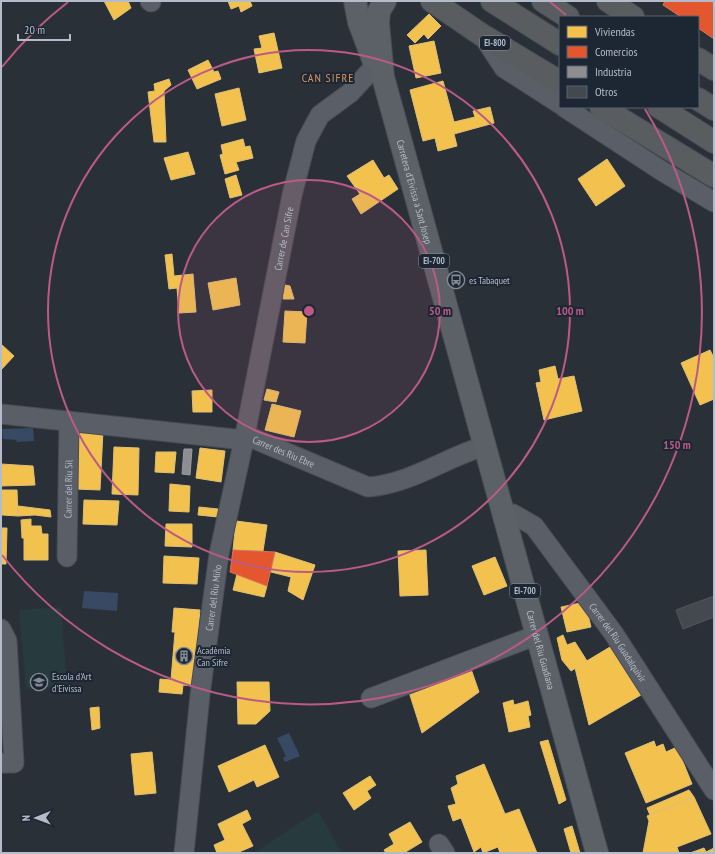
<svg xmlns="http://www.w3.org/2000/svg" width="715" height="854" font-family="'PT Sans Narrow',sans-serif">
<rect width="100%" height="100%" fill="#2a3038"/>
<g fill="#273a3e">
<path d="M61,607l6,79 -41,3 -7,-79z"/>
<path d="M318,811l24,42h-88z"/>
</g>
<g fill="#384963">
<path d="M33,428l1,13 -18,1 1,-2 -14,-1 -1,-10z"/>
<path d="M84,591l34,2 -1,18 -35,-3z"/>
<path d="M289,733l11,23 -15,6 -2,-4 3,-2 -9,-18z"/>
</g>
<g fill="#f2c14e" stroke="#dfc073">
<path d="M104,1h24l3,7 -17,12z"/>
<path d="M228,1h22l2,5 -11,6 -2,-6 -8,3z"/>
<path d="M429,14l12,12 -13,13 -4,-5 -9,9 -8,-8z"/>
<path d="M274,33l8,35 -23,5 -5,-24 8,-1 -3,-12z"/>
<path d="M434,41l7,32 -25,5 -7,-32z"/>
<path d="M208,60l6,12 4,-1 3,8 -24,10 -9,-19z"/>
<path d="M169,79l2,6 -7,6 2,51h-12l-6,-50 7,-1 -1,-7z"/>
<path d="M443,81l11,41 21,-5 -2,-6 17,-4 4,16 -40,11 3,12 -19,5 -3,-13 -12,3 -13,-51z"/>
<path d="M239,88l7,32 -24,6 -7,-32z"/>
<path d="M243,139l2,8 5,-1 3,12 -17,4 3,8 -14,4 -5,-19 3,-1 -2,-9z"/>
<path d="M188,152l7,22 -24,6 -7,-22z"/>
<path d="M607,159l18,27 -29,20 -18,-27z"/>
<path d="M373,160l11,18 5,-3 9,14 -37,25 -9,-15 8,-5 -13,-18z"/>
<path d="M236,175l6,20 -12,3 -5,-19z"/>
<path d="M172,254l2,22 19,-2 3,38 -17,1 -2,-25 -8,1 -4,-34z"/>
<path d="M236,278l4,27 -27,5 -5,-27z"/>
<path d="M285,285l5,1 4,13h-11z"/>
<path d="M285,311l22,1 -2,31 -22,-1z"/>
<path d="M1,344l13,12 -13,14z"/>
<path d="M710,350l4,8v41l-14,6 -19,-42z"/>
<path d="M555,366l3,13 16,-3 8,35 -38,9 -8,-37 5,-1 -2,-12z"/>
<path d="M267,389l12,3 -3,10 -12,-2z"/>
<path d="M212,390v22h-19l-1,-21z"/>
<path d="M272,404l29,7 -7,26 -29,-7z"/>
<path d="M79,430l24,1 -3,59 -24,-1z"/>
<path d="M114,447l25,1 -1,47 -26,-1z"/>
<path d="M200,448l25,3 -4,31 -25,-4z"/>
<path d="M156,452h20l-2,21 -19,-1z"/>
<path d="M1,464l32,2 2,19 -34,1z"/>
<path d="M170,484l20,2 -1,26 -20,-1z"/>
<path d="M1,490h16l1,26 -16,-1z"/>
<path d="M84,500l35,1 -2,24 -34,-1z"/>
<path d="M18,506l32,4 1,7 -16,-2 -17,1z"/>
<path d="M199,507l19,2v8l-20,-2z"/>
<path d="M31,519v7h10l1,8h6v26h-24v-22h-2l-1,-18z"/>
<path d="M236,521l31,4 -4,26 -30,-1z"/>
<path d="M166,524h26v23l-27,-1z"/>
<path d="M1,528h6l-1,36h-5z"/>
<path d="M426,550l2,45 -28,1 -2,-45z"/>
<path d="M275,552l40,13 -12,35 -15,-9 3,-14 -20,-5z"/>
<path d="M164,556l35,2 -2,26 -34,-1z"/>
<path d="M495,557l12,29 -23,9 -12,-29z"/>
<path d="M237,574l30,12 -3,11 -31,-7z"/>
<path d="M585,602l6,25 -24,5 -6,-25z"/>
<path d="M174,608l26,2 -7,76 -10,-1 -1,9 -23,-2 1,-13 11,1 4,-48h-3z"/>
<path d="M563,635l4,10 8,-3 12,19 -16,10 -9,-11 -5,-22z"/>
<path d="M615,644l31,48 -57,33 -14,-57z"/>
<path d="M471,669l8,23 -57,41 -13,-41z"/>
<path d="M237,682h32l1,29 -14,13h-18z"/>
<path d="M513,700l1,5 14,-4 3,14 -3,1 2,11 -21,5 -6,-29z"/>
<path d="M99,707l1,21 -8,2 -2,-22z"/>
<path d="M548,740l18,60 -7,4 -19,-62z"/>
<path d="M654,741l2,6 7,-3 3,8 11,-5 15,37 -46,19 -21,-50z"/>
<path d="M265,745l14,32 -22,10 -3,-7 -25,12 -11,-26z"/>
<path d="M152,752l4,41 -21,2 -4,-41z"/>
<path d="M484,764l21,50 14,-5 18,44h-37l-2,-6 -15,6 -2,-6 -7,5 -13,-34 -8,3 -5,-15 8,-2 -5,-16 7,-4 -2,-8z"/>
<path d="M370,776l6,9 -9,6 4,7 -17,12 -11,-17z"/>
<path d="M689,790l5,7 -44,18 -3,-7z"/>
<path d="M694,797l17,37 -34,13 2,6h-36l6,-32 -2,-5z"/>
<path d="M247,810l4,9 -9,5 11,22 -16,7h-20l-3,-8 11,-5 -7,-16z"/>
<path d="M410,822l12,20 -18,11h-18l-2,-3 10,-6 -5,-10z"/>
<path d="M572,826l8,27h-9l-7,-24z"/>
<path d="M704,848l2,4 8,-4v5h-24z"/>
</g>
<g fill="#e4572e" stroke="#d6755c">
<path d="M665,1h49v38l-16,-11v-11h-17l-18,-12z"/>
<path d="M233,550l42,2 -8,34 -37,-14z"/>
</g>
<path fill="#8d8d92" stroke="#999ba2" d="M184,449h8l-2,26 -8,-1z"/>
<path fill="#444950" stroke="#52575f" d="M714,596v21l-31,12 -7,-19z"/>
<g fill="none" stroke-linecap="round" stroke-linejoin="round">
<defs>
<g id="minor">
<path d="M150,1l1,1"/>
<path d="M483,36l21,32 56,36"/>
<path d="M564,107l98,64 52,31"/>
<path id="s1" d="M1,414l243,26 8,-2 116,49c42,-3 77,-29 116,-41"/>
<path id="s2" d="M504,516l9,-2 21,12 80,108 100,156"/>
<path id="s3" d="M67,557l2,-136"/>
<path d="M1,629l6,12 7,122h-13"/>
<path d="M371,698l166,-63"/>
<path d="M439,844l6,9"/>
<path id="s4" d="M184,853l16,-158 19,-141 25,-114 48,-245 14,-54 14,-26 30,-22 26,-28"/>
</g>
<g id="major">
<path d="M355,1l4,21 14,37"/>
<path id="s5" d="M385,1l-6,10 -1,12 5,54 214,776"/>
</g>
<g id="highway">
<path d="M432,1l50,34 78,47"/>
<path d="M492,1l68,43"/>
<path d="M543,1l25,16"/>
<path d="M608,1l25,16"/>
<path d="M698,59l16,10"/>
<path d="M698,99l16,10"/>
<path d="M601,107l113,69"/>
<path d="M659,107l55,35"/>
</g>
</defs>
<use href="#minor" stroke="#484c53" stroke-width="21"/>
<use href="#major" stroke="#484c55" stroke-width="24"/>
<use href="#highway" stroke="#474c53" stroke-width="24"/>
<use href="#minor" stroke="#5a5e66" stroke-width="19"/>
<use href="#major" stroke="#5c6168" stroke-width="22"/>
<use href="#highway" stroke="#5a5d60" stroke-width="22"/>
</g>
<circle cx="309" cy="311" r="131" fill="#bc5a87" fill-opacity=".12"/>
<g fill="none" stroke="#bc5a87" stroke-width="2">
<circle cx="309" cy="311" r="131"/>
<circle cx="309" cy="311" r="261"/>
<path d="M2 67A392 392 0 0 1 68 2M550 2A392 392 0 0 1 566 15M645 109A392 392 0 0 1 2 555"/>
</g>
<defs>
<symbol id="bus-ring" viewBox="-11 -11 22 22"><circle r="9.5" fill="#1d2633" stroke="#848b96" stroke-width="1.5"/><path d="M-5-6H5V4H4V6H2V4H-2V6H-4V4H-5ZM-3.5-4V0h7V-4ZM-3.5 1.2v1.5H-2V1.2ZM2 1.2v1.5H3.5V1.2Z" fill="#848b96"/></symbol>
<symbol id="building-ring" viewBox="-11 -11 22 22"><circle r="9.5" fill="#1d2633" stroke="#848b96" stroke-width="1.5"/><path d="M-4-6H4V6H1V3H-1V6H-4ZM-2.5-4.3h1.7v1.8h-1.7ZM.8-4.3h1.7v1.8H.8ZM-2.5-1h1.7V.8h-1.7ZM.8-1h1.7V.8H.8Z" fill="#848b96"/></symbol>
<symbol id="school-ring" viewBox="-11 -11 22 22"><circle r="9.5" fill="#1d2633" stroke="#848b96" stroke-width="1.5"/><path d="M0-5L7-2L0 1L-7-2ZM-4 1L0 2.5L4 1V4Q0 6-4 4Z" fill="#848b96"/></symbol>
</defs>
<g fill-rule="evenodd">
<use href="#bus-ring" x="446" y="270" width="20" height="20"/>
<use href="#building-ring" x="174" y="646" width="20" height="20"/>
<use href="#school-ring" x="29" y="672" width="20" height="20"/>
</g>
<g text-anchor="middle" stroke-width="4" stroke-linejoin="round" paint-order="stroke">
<g fill="#1d2633" stroke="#878f9c" stroke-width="1">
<rect x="480" y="36" width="30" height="14" rx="3"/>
<rect x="419" y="254" width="30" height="14" rx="3"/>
<rect x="510" y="584" width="30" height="14" rx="3"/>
</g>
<g font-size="9" font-weight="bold" fill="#b4bcc9">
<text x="495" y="46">EI-800</text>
<text x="434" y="264">EI-700</text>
<text x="525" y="594">EI-700</text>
</g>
<g font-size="10" fill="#b4bcc9" stroke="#1d2633">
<text dy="4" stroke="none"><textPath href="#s5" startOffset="197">Carretera d'Eivissa a Sant Josep</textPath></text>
<text dy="4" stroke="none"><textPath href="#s4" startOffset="623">Carrer de Can Sifre</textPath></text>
<text dy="4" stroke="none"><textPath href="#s1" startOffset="287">Carrer des Riu Ebre</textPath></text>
<text dy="4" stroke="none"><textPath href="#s3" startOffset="68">Carrer del Riu Sil</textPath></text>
<text dy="4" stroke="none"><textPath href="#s4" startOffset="257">Carrer del Riu Miño</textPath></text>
<text dy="4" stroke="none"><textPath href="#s2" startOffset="177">Carrer del Riu Guadalquivir</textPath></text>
<text dy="4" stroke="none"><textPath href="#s5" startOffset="672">Carrer del Riu Guadiana</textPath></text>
</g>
<g font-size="10" fill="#b4bcc9" stroke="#1d2633" text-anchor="start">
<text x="469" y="284">es Tabaquet</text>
<text x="197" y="654">Acadèmia<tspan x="197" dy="12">Can Sifre</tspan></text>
<text x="52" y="680">Escola d'Art<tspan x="52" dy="12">d'Eivissa</tspan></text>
</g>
<g font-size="12" letter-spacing="1" fill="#d59563" stroke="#1d2633">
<text x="328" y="82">CAN SIFRE</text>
</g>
</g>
<circle cx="309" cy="311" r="6" fill="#bc5a87" stroke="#1d2633" stroke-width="2"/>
<g font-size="12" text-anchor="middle" font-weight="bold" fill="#bc5a87" stroke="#1d2633" stroke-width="4" stroke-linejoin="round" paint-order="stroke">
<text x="440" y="315">50 m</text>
<text x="570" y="315">100 m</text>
<text x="677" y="449">150 m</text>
</g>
<rect width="715" height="854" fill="none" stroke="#b4bcc9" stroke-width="4"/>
<rect x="559" y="16" width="140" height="92" fill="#1d2633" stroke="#59626f"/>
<rect x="567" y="26" width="20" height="12" fill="#f2c14e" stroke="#59626f"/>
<text x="595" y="36" font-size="12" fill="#b4bcc9">Viviendas</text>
<rect x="567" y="46" width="20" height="12" fill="#e4572e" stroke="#59626f"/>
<text x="595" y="56" font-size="12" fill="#b4bcc9">Comercios</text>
<rect x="567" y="66" width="20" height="12" fill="#8d8d92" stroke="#59626f"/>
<text x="595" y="76" font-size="12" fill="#b4bcc9">Industria</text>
<rect x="567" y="86" width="20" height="12" fill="#444950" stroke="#59626f"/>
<text x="595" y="96" font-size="12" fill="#b4bcc9">Otros</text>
<g transform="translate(36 818) rotate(269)" stroke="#1d2633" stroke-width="3" paint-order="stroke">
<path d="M0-3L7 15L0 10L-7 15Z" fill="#b4bcc9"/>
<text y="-6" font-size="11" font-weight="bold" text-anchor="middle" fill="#b4bcc9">N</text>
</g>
<path d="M18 34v6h52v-6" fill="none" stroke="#b4bcc9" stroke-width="2"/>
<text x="24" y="34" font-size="12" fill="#b4bcc9" stroke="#1d2633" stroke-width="3" paint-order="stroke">20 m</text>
</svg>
